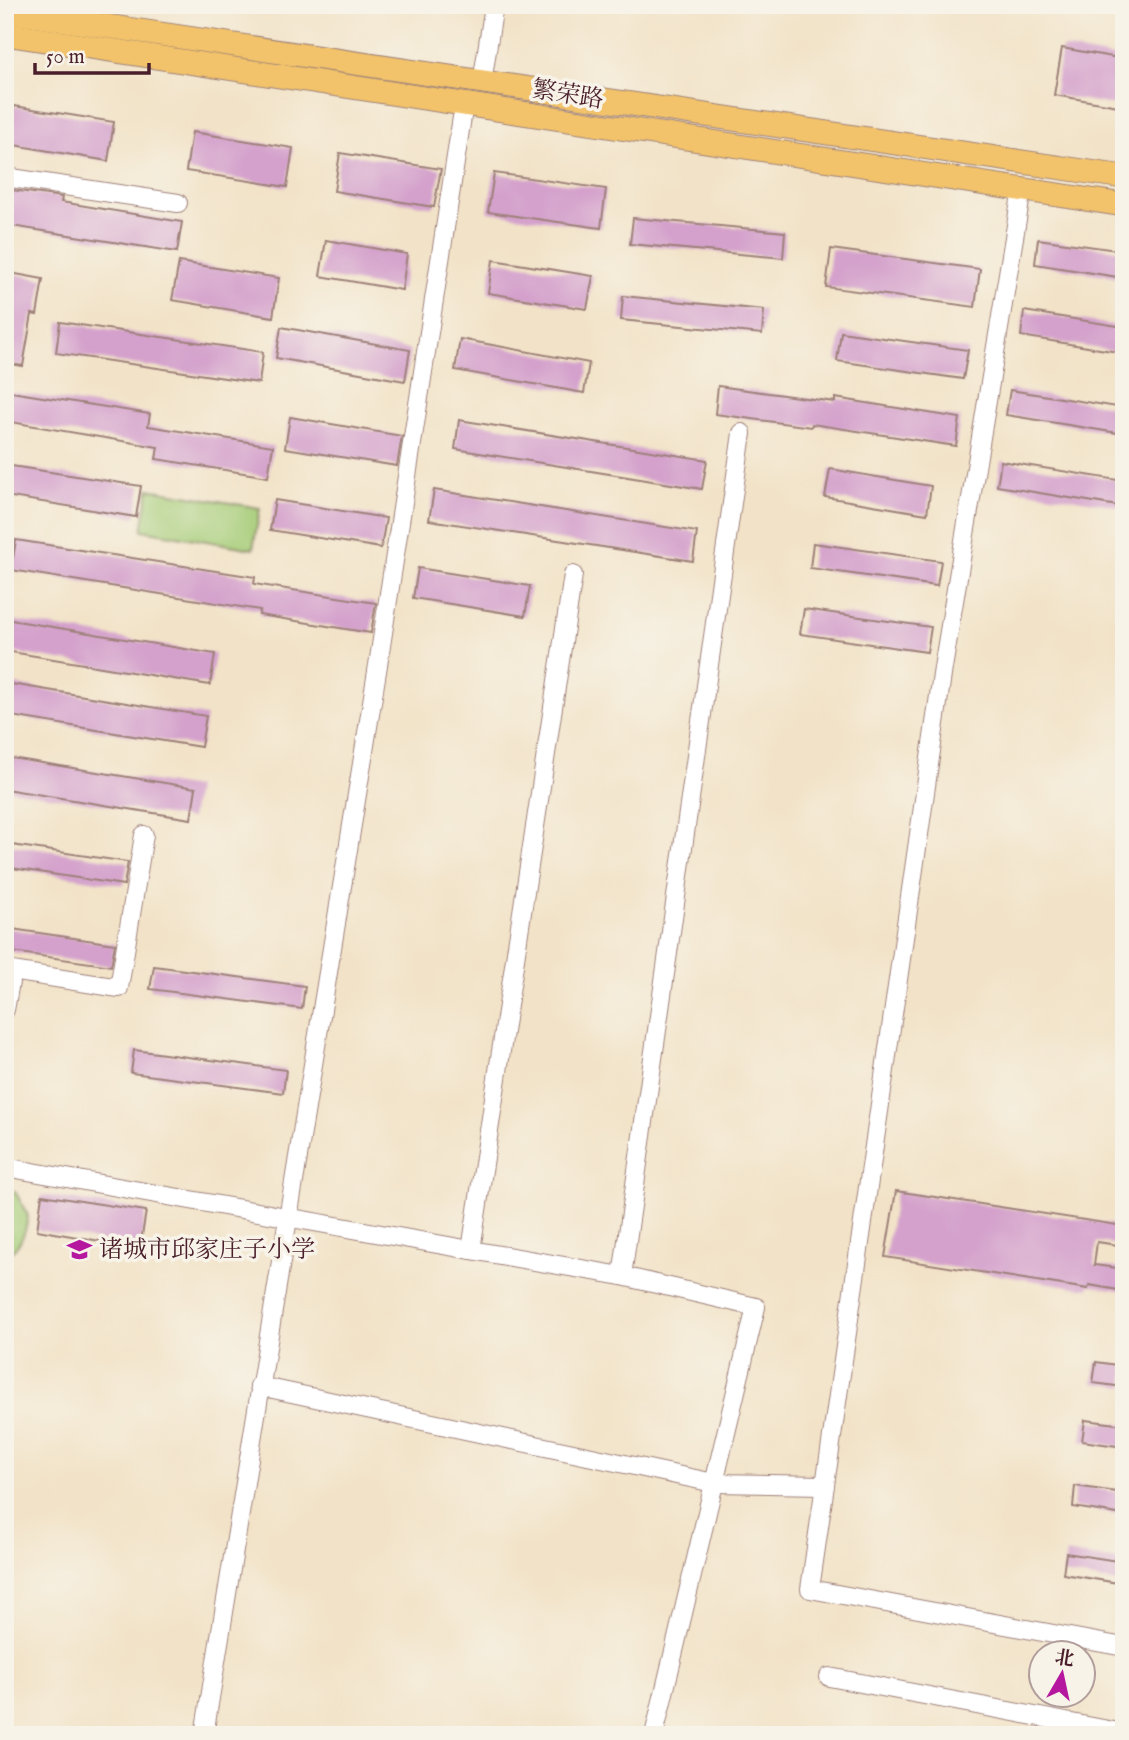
<svg xmlns="http://www.w3.org/2000/svg" width="1129" height="1740" font-family="'IM FELL English','Noto Serif SC',serif">
<rect width="100%" height="100%" fill="#f7f3e8"/>
<filter id="ink" filterUnits="userSpaceOnUse"><feTurbulence type="fractalNoise" baseFrequency=".0143" numOctaves="2"/><feDisplacementMap in="SourceGraphic" scale="14" xChannelSelector="R" yChannelSelector="G"/><feConvolveMatrix kernelMatrix="1 2 1 2 8 2 1 2 1" color-interpolation-filters="sRGB"/></filter>
<filter id="wash" filterUnits="userSpaceOnUse"><feTurbulence type="fractalNoise" baseFrequency=".00686" numOctaves="4" result="noise"/><feDisplacementMap in="SourceGraphic" scale="28" xChannelSelector="R" yChannelSelector="G"/><feGaussianBlur stdDeviation="1.57" result="paint"/><feColorMatrix in="noise" values="0 0 0 0 0 0 0 0 0 0 0 0 0 0 0 0 0 1.4 0 .05"/><feComposite in="paint" operator="in"/></filter>
<g filter="url(#wash)">
<rect width="100%" height="100%" fill="#f2e3c8"/>
<g fill="#a5cc77" stroke="#787651" stroke-width="2">
<path d="M149,489l111,19 -7,41 -111,-19z"/>
<path d="M5,1186l11,7 12,23c-2,16 -7,32 -23,40z"/>
</g>
<g id="blocks">
<g fill="#d4a1cc">
<path d="M1062,48l62,11v48l-70,-12z"/>
<path d="M14,106l100,16 -6,39 -100,-17z"/>
<path d="M192,132l101,16 -6,39 -101,-16z"/>
<path d="M340,153l101,16 -7,38 -100,-16z"/>
<path d="M494,173l112,16 -5,39 -113,-16z"/>
<path d="M5,189l57,8 -1,5 121,20 -5,30 -172,-27z"/>
<path d="M633,218l152,14 -2,26 -153,-14z"/>
<path d="M1038,239l86,12v27l-89,-14z"/>
<path d="M326,240l81,14 -5,36 -82,-14z"/>
<path d="M831,249l149,20 -5,38 -149,-20z"/>
<path d="M493,260l100,16 -6,33 -99,-16z"/>
<path d="M179,262l100,16 -6,39 -101,-17z"/>
<path d="M5,272l38,7 -6,36 -5,-1 -9,52 -18,-3z"/>
<path d="M623,296l141,14 -2,24 -141,-14z"/>
<path d="M1024,311l100,16v26l-103,-17z"/>
<path d="M60,322l203,30 -4,31 -203,-30z"/>
<path d="M281,327l129,23 -5,31 -129,-23z"/>
<path d="M841,332l127,18 -5,29 -126,-18z"/>
<path d="M460,339l129,24 -5,30 -129,-23z"/>
<path d="M718,386l117,16v-4l125,20 -4,28 -144,-22 -1,3 -96,-13z"/>
<path d="M1010,390l114,18v26l-118,-19z"/>
<path d="M5,391l145,23 -2,12 125,20 -5,31 -112,-18 2,-12 -153,-26z"/>
<path d="M290,417l112,19 -5,30 -112,-18z"/>
<path d="M459,420l248,40 -5,29 -247,-40z"/>
<path d="M1001,461l123,20v26l-127,-21z"/>
<path d="M5,465l136,21 -5,31 -131,-21z"/>
<path d="M830,469l101,17 -4,28 -102,-17z"/>
<path d="M434,490l263,42 -4,29 -264,-41z"/>
<path d="M275,500l111,18 -5,30 -111,-18z"/>
<path d="M16,540l239,37 -1,7 122,19 -5,30 -112,-18 1,-5 -249,-40z"/>
<path d="M813,543l128,18 -4,25 -127,-18z"/>
<path d="M418,568l112,18 -5,30 -112,-18z"/>
<path d="M804,609l127,18 -4,25 -127,-18z"/>
<path d="M5,619l210,35 -5,31 -205,-34z"/>
<path d="M5,683l201,33 -5,31 -196,-32z"/>
<path d="M5,757l191,31 -5,31 -186,-30z"/>
<path d="M5,844l123,18 -4,23 -119,-18z"/>
<path d="M5,928l110,16 -4,22 -106,-15z"/>
<path d="M154,966l151,20 -3,23 -152,-20z"/>
<path d="M134,1050l152,20 -3,23 -152,-20z"/>
<path d="M896,1191l228,35v20l-27,-4 -3,23 30,4v22l-35,-6 -1,4 -203,-32z"/>
<path d="M42,1195l104,16 -6,37 -103,-18z"/>
<path d="M1096,1362l28,4v21l-31,-4z"/>
<path d="M1085,1420l39,5v22l-42,-6z"/>
<path d="M1075,1486l49,7v22l-51,-8z"/>
<path d="M1066,1553l58,9v22l-61,-10z"/>
</g>
</g>
</g>
<g filter="url(#ink)">
<use href="#blocks" fill-opacity="0" stroke="#9e817a" stroke-width="2"/>
<g fill="none" stroke-linecap="round" stroke-linejoin="round">
<defs>
<g id="minor">
<path d="M482,83l12,-78"/>
<path d="M5,177l173,26"/>
<path d="M1022,189l-79,479 -133,921 314,58"/>
<path d="M573,575l-102,675 151,26"/>
<path d="M5,1010l7,-39 107,17 25,-153"/>
<path d="M5,1167l466,83"/>
<path d="M259,1386l455,97 111,2"/>
<path d="M829,1677l295,56"/>
<path d="M204,1735l175,-1076 85,-555"/>
<path d="M654,1735l102,-428 -134,-31 120,-843"/>
</g>
<g id="major">
<path d="M5,11l1119,166"/>
<path d="M5,34l1119,171"/>
</g>
</defs>
<use href="#minor" stroke="#9e817a" stroke-width="20"/>
<use href="#major" stroke="#9e817a" stroke-width="25"/>
<use href="#minor" stroke="#fff" stroke-width="18"/>
<use href="#major" stroke="#f2c36a" stroke-width="23"/>
</g>
</g>
<defs>
<symbol id="school-bare" viewBox="-9 -9 18 18"><path d="M0-5L7-2L0 1L-7-2ZM-4 1L0 2.5L4 1V4Q0 6-4 4Z" fill="#b5179e" stroke="#f7f3e8" stroke-width="2.5" paint-order="stroke"/></symbol>
</defs>
<g fill-rule="evenodd">
<use href="#school-bare" x="62" y="1232" width="35" height="35"/>
</g>
<g text-anchor="middle" stroke-width="7" stroke-linejoin="round" paint-order="stroke">
<g font-size="24" fill="#4a1f2b" stroke="#f7f3e8">
<text transform="translate(568 94) rotate(9)" y="8">繁荣路</text>
</g>
<g font-size="24" fill="#4a1f2b" stroke="#f7f3e8" text-anchor="start">
<text x="99" y="1257">诸城市邱家庄子小学</text>
</g>
</g>
<rect width="1129" height="1740" fill="none" stroke="#f7f3e8" stroke-width="28"/>
<g transform="translate(1062 1674) rotate(9)"><circle r="33" fill="#f7f3e8" stroke="#b29e9c" stroke-width="2"/>
<path d="M0-5L12 26L0 18L-12 26Z" fill="#b5179e"/>
<text y="-10" font-size="19" font-weight="bold" text-anchor="middle" fill="#4a1f2b">北</text>
</g>
<path d="M35 63v10h114v-10" fill="none" stroke="#4a1f2b" stroke-width="3.5"/>
<text x="46" y="63" font-size="21" fill="#4a1f2b" stroke="#f7f3e8" stroke-width="5" paint-order="stroke">50 m</text>
</svg>
